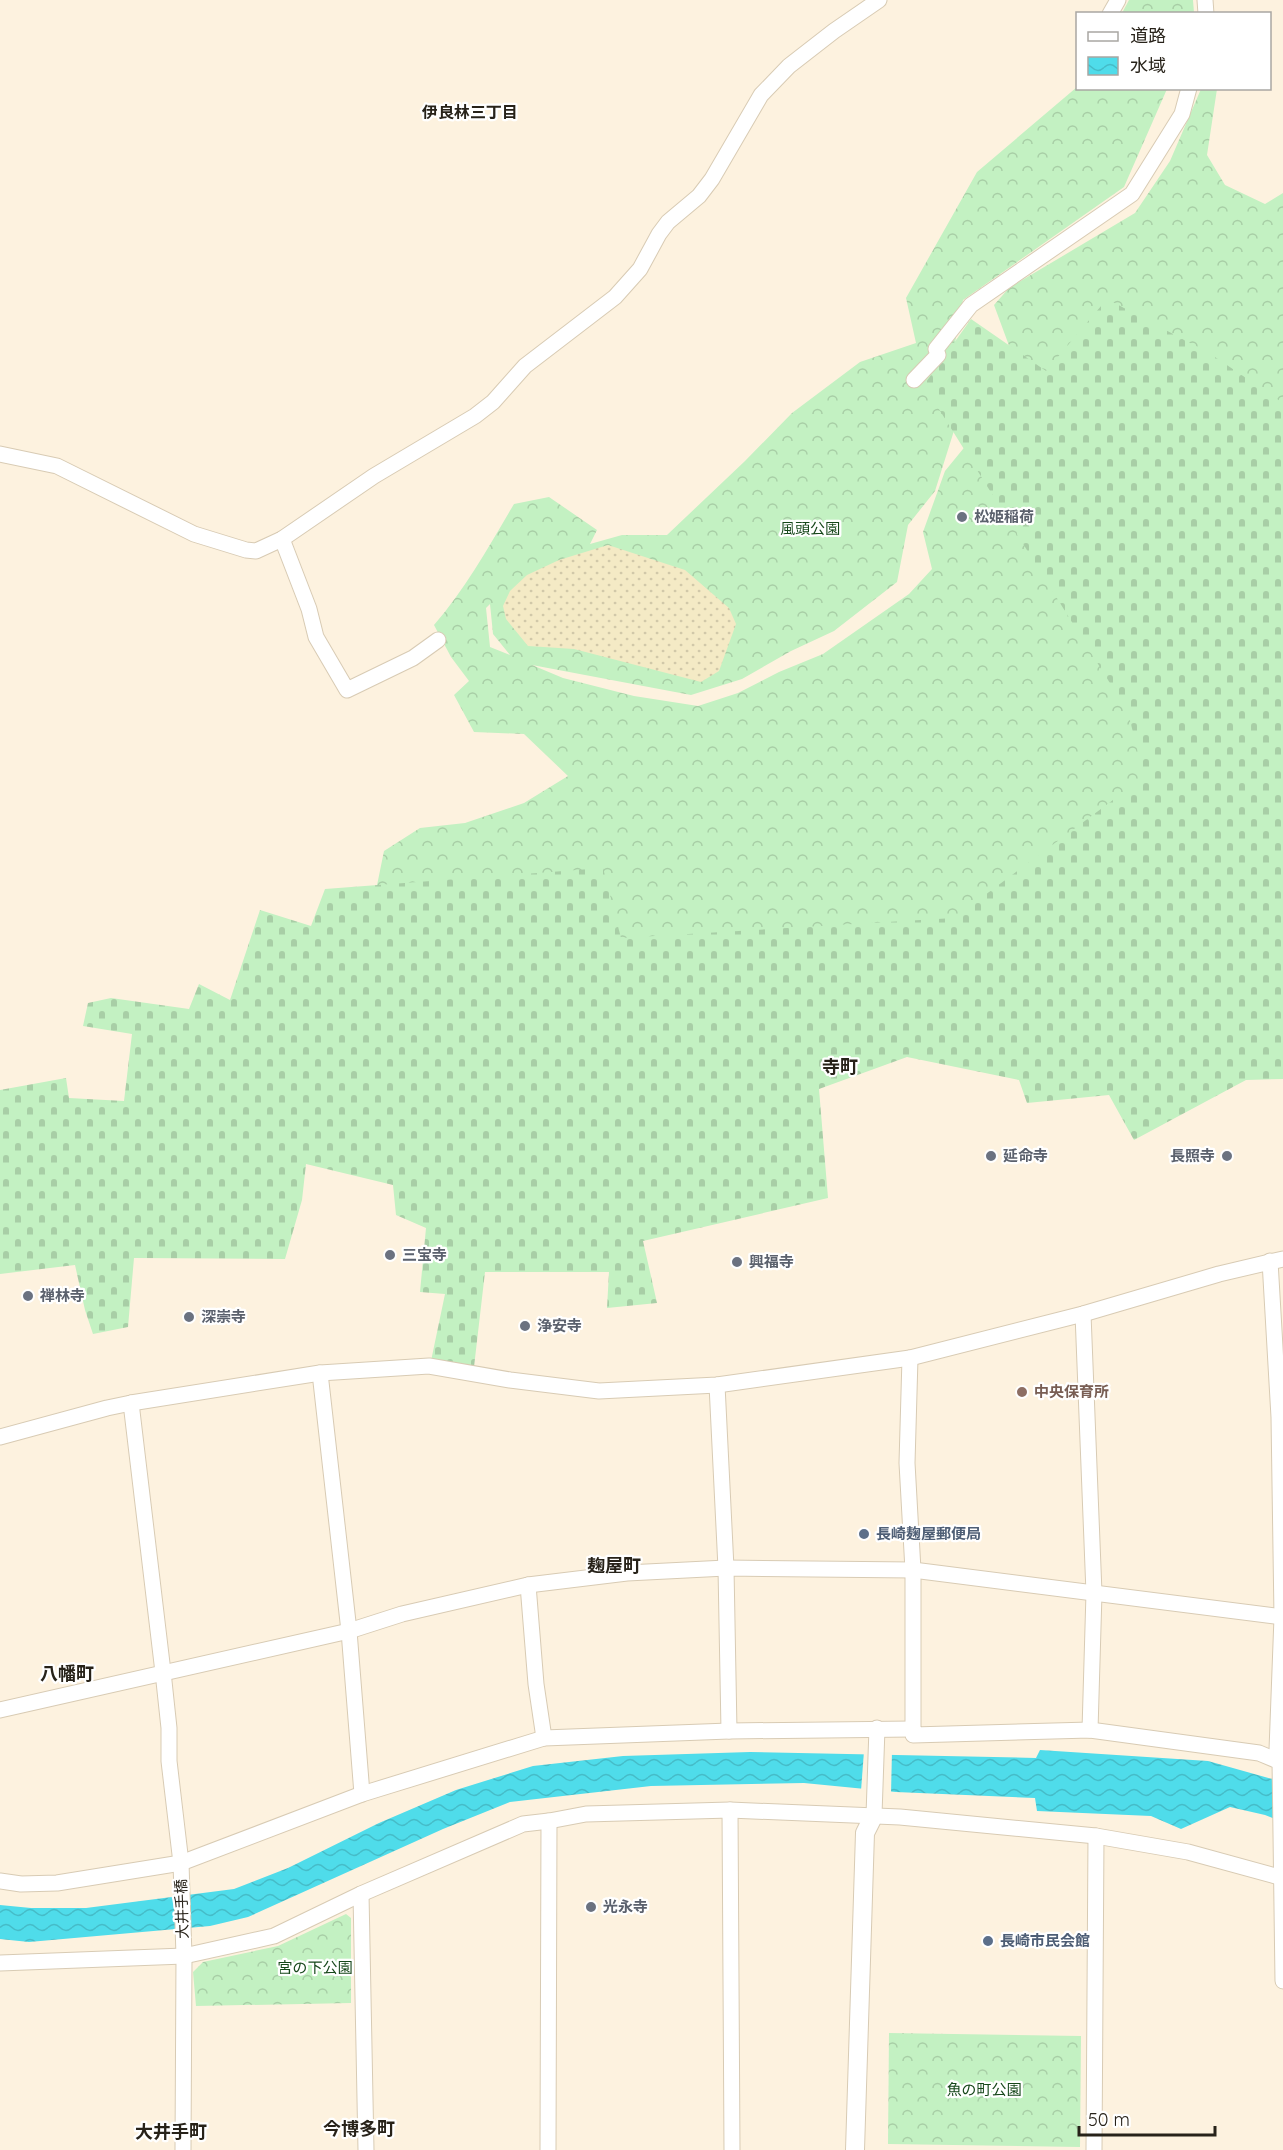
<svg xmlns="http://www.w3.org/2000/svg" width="1283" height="2150" font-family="Quicksand,'Noto Sans JP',sans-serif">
<defs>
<pattern id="forest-crowns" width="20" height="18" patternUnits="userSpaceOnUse" patternTransform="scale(1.5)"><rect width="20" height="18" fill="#c3f1c2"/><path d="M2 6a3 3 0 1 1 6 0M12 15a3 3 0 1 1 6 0" fill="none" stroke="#a8cea6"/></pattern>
<pattern id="sand-dots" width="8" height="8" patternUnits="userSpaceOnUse" patternTransform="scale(1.5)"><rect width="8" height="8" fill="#f4eac5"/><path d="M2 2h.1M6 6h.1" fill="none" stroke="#d1c8a9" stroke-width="1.8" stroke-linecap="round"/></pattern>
<pattern id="cemetery-stones" width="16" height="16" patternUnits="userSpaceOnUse" patternTransform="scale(1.5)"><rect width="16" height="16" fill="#c3f1c2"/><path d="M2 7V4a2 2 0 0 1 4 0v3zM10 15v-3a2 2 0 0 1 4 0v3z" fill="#a8cea6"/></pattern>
<pattern id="water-waves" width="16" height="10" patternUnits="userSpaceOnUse" patternTransform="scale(1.5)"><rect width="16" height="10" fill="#4fdcea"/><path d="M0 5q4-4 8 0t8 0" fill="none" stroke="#45bcc8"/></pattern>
</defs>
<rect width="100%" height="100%" fill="#fdf2df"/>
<g fill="url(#forest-crowns)" fill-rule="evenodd">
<path d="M1129,0h64l1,13h-72z"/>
<path d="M1077,87l1,1 89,1 -43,98 -161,113 -14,75 9,43 -23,73 -27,34 -11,57 -63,49 -43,20 -49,28 -51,16 -159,-30 31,13 71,18 64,10 40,-13 41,-21 44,-18 86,-60 23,-25 -9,-37 22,-61 76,-93 -27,-73 15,-17 126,-75 35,-52 31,-72h16l-10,66 18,30 40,19 18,-11v651l-372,189 -537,-133 10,-49 36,-23 45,-5 59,-20 44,-27 -44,-42 -50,-2 -20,-37 15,-14 -18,-24 -17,-32c32,-37 55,-79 80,-121l35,-7 48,33 -7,14 32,-9h45l78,-74 47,-48 68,-51 56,-19 -10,-45 71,-126zM490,604l3,30 17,21 -20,-8 -4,-39z"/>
<path d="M346,1914l5,4v85l-155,3 -3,-34 10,-10 75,-16z"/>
<path d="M889,2033l192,3 -1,111 -192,-3z"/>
</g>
<path fill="url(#sand-dots)" d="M608,545l77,25 44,38 7,16 -17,47 -18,11 -127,-33 -46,-3 -22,-27 -3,-13 7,-15 17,-16 32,-15z"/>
<path fill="url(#cemetery-stones)" d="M1107,299l102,54 74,50v676l-37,1 -112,60 -25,-45 -82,8 -8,-23 -112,-23 -88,32 9,109 -185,43 14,62 -50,5 2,-36h-124l-11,95 -43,-6 14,-67 -25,-2 6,-64 -30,-13 -3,-30 -87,-21 -4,36 -17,59 -151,-1 -6,69 -35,7 -8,-24 -10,-45 -75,9v-184l66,-12 3,20 55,3 8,-67 -49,-8 5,-23 23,-5 78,11 10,-25 31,16 30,-90 51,16 14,-37 278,-21 18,70 333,-20 190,-141 -16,-65 -204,-327 47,-66 75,52z"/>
<path fill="url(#water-waves)" d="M1040,1750l168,11 75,21v40l-18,-7 -35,-8 -49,22 -30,-13 -114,-5 -2,-13 -139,-6 -92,-9 -153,3 -141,16 -67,27 -195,88 -38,9 -181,16 -29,-3v-34l31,3h55l148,-19 54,-21 91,-45 77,-33 77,-24 90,-10 127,-4 286,6z"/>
<path fill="#fdf2df" d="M864,1751h28l-1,43 -30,-3z"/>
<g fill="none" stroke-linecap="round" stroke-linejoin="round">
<defs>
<g id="minor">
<path d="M1205,0l1,14"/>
<path d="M1110,14l8,-14"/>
<path d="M914,380l24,-25 -2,-6 35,-44 161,-111 50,-80 7,-26"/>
<path d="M0,454l57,12 137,68 52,16 10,1 26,-12 92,-63 101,-60 18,-14 32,-36 90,-69 25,-28 19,-35 9,-12 31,-26 13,-17 49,-84 28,-29 45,-35 45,-31"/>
<path d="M282,539l27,70 7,28 31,53 66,-32 25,-18"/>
<path d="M1270,1261l9,156 3,200 -5,133 3,11 3,220"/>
<path d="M1083,1314l11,279 -4,137"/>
<path d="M910,1358l-3,105 6,107v165l177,-5 169,23 24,10"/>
<path d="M320,1373l29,258 13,163"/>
<path d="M717,1385l9,183 3,163"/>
<path d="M131,1403l32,269 6,56v33l12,102 3,93 -1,194"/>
<path d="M0,1437l107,-29 24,-5 189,-30 109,-7 81,14 89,11 118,-6 193,-27 173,-44 136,-40 64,-15"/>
<path d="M528,1585l8,99 8,54"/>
<path d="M0,1710l349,-79 53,-17 126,-29 99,-12 99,-5 187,2 370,47"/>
<path d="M730,1810l2,340"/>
<path d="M874,1815l3,-87"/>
<path d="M0,1881l21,3 36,-1 124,-20 181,-69 182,-56 185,-7 183,-2"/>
<path d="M361,1894l5,256"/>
<path d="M0,1963l184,-7 90,-20 87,-42 162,-70 26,-3 37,-7 144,-4 170,7 196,19 92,16 95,26"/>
<path d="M548,2150l1,-329"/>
<path d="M1094,2150l2,-314"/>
</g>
<path id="tertiary" d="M855,2150l10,-317 9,-18"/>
</defs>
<use href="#minor" stroke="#d8cbb4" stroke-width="17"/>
<use href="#tertiary" stroke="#d8cbb4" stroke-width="20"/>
<use href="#minor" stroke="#fff" stroke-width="15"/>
<use href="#tertiary" stroke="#fff" stroke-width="18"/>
</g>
<g fill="#6b7280" stroke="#fff" stroke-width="2">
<circle cx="962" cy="517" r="6"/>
<circle cx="991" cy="1156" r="6"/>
<circle cx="1227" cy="1156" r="6"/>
<circle cx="390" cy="1255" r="6"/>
<circle cx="737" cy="1262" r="6"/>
<circle cx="28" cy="1296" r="6"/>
<circle cx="189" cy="1317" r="6"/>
<circle cx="525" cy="1326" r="6"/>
<circle cx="591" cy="1907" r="6"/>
</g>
<circle fill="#8d6e63" stroke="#fff" stroke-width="2" cx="1022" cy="1392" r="6"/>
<g fill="#5c6f8a" stroke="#fff" stroke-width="2">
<circle cx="864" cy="1534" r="6"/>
<circle cx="988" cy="1941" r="6"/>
</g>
<g text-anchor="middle" stroke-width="4.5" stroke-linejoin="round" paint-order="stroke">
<g font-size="15" font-weight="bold" fill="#5b616d" stroke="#fff" text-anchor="start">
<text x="974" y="522">松姫稲荷</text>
<text x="1003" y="1161">延命寺</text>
<text x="1215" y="1161" text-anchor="end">長照寺</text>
<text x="402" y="1260">三宝寺</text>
<text x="749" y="1267">興福寺</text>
<text x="40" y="1301">禅林寺</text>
<text x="201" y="1322">深崇寺</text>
<text x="537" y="1331">浄安寺</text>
<text x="603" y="1912">光永寺</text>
</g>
<g font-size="15" fill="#16471a" stroke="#fff">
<text x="810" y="534">風頭公園</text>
<text x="315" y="1973">宮の下公園</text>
<text x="984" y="2095">魚の町公園</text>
</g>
<g font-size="15" font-weight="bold" fill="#785e54" stroke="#fff" text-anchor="start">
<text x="1034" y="1397">中央保育所</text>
</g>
<g font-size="15" font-weight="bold" fill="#4e5e75" stroke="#fff" text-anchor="start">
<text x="876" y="1539">長崎麹屋郵便局</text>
<text x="1000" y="1946">長崎市民会館</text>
</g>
<g font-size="15" fill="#272219" stroke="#fff">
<text transform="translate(182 1909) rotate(-92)" y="5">大井手橋</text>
</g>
<g font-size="16" font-weight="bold" fill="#272219" stroke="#fff">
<text x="470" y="118">伊良林三丁目</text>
</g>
<g font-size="18" font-weight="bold" fill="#272219" stroke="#fff">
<text x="840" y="1073">寺町</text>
<text x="614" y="1572">麹屋町</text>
<text x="67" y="1680">八幡町</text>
<text x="359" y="2135">今博多町</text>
<text x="171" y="2138">大井手町</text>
</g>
</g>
<rect x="1076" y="12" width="195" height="78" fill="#ffffff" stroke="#a9a7a3" stroke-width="1.5"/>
<rect x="1088" y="32" width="30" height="9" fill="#ffffff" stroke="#a9a7a3" stroke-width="1.5"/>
<text x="1130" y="42" font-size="18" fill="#272219">道路</text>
<rect x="1088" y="57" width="30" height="18" fill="url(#water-waves)" stroke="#a9a7a3" stroke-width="1.5"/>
<text x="1130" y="72" font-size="18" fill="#272219">水域</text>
<path d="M1079 2126v9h136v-9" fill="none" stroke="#272219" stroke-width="3"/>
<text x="1088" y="2126" font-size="18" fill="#272219" stroke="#ffffff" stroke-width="4.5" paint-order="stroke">50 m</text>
</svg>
